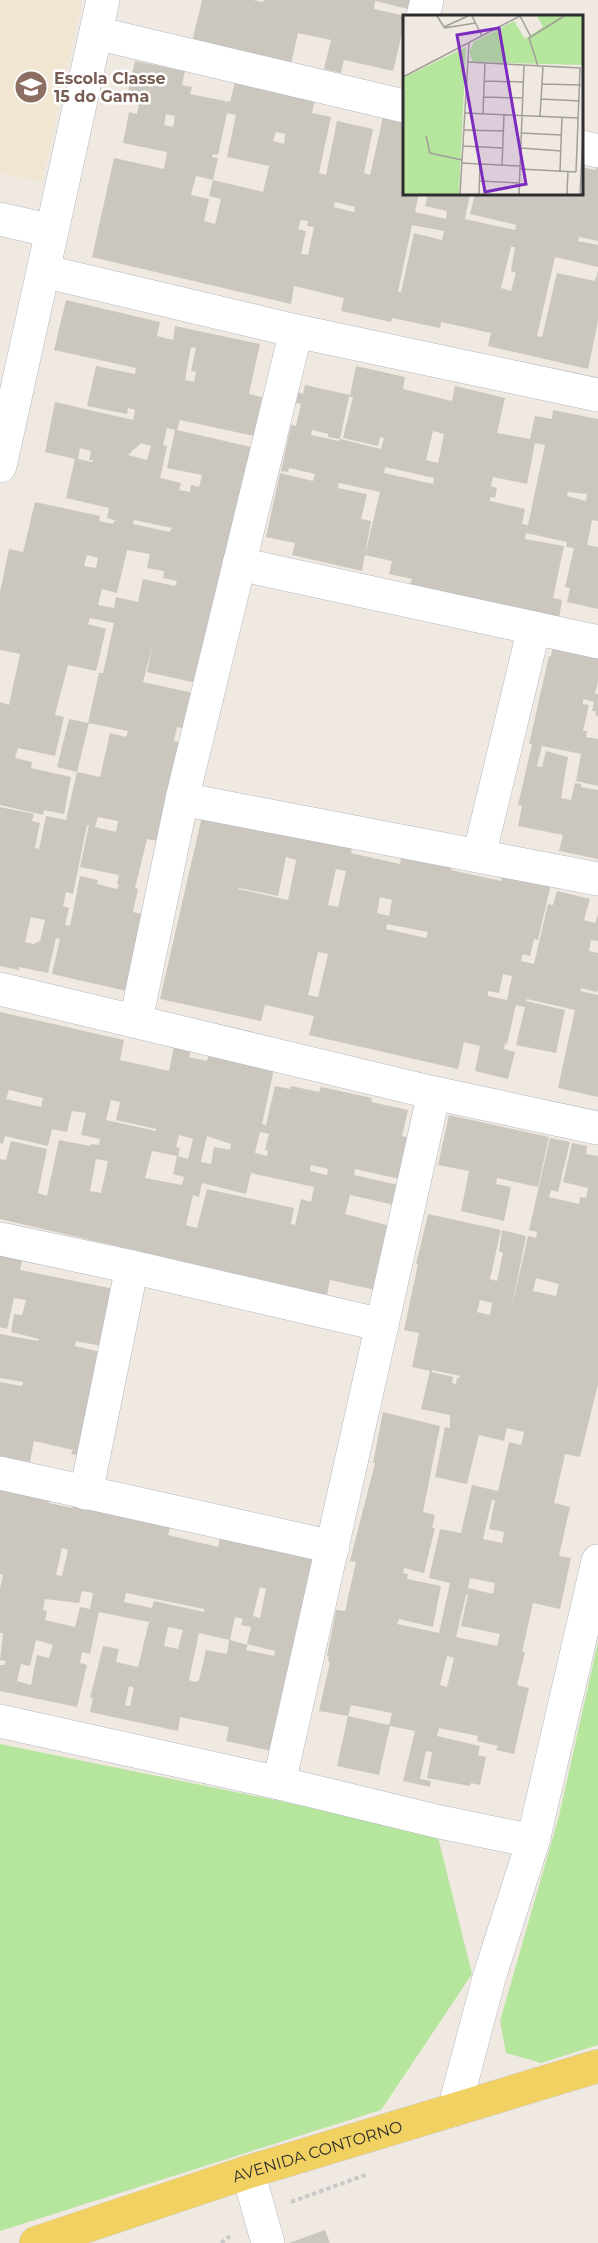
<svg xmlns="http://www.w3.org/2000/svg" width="598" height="2243" font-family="Montserrat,sans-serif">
<rect width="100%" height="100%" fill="#efe9e1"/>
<path fill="#f0e6d1" d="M0,0h82l-40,182 -42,-9z"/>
<g fill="#b6e59e">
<path d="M598,1642v403l-57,18 -35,-10 -6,-32 59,-205z"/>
<path d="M0,1744l437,89 35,141 -91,136 -381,121z"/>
</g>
<g fill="#cbc7bf" fill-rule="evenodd">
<path d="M202,0h51l10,2 1,-2h146l-2,9 -33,-8 -1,8 31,7 -1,9 -11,46 -49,-11 -3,13 -17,-4 7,-29 -33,-7 -7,31 -99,-22z"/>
<path d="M135,61l50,10 -3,14 10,2 -2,7 40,8 5,-20 80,18 -3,13 19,4 -12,56 7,2 11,-54 36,8 -9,44 6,2 13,-58 21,-1v78h15l-4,18 31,7 1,-8 -22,-5 3,-12h42l-5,25 50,11 1,-5 -46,-11 5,-20h107v-27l13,3 3,-8v79l-19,-4 -1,4 20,4v22l-43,-10 -18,79 5,1 15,-64 38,8 3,-10v50l-10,48 -100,-23 3,-13 -50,-11 -1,6 -48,-10 -1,4 -50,-11 3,-13 -50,-12 -3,18 -199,-47 22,-99 50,11 3,-17 -44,-9 6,-31 8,2 2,-11 -13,-3zM227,113l9,2 -9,42 42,9 -6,26 -50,-12 5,-22 -6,-1 1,-3 5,1zM166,114l9,2 -2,11 -9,-2zM276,132l9,2 -1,10 -11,-3zM196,176l17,4 -4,16 12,3 -6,25 -11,-3 5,-22 -18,-4zM335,202l20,5 -1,5 -20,-5zM301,220l7,1 -1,5 7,1 -6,28 -7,-1 5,-23 -8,-2zM412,225l32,6 -2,9 -28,-7 -13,59h-3zM511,247h4l-4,24 5,2 -5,18 -10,-3z"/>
<path d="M66,300l94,22 -3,14 16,4 2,-14 85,18 -11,50 13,3 -8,39 -74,-16 -3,10 74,17 -50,237 -54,-12 6,-29 -10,39 55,12 -7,36 -14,-3 -3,14 14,3 -25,98 -16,-3 -12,49 3,1 -5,23 14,3 -16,77 -79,-18 8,-35 -4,-1 -8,35 -29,-6v3l-19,-4v-159l34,7 -2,7 8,2 -5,25 4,1 7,-33 20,4 11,-48 23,5 10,-44 16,4 2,-6 -40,-8 11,-50h4l11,-50 -24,-5 -2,6 18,5 -10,42 -28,-6 -13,50 9,2 -9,39 -37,-8 -3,10 17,4 -1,6 40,9 -7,37 -20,-4 -1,5 -43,-10v-103l9,3 11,-51 -20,-4v-58l9,-43 14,3 12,-50 65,14 -1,5 14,3 1,-3h3l-10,-3 2,-10 -43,-10 9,-39 -30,-7 10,-50 78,18 2,-10 -7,-2 -1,6 -40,-8 9,-40 39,8 1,-6 -82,-18zM191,347l5,1 -5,23 5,1 -2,10 -9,-2zM167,428l8,2 -8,38 35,7 -3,12 -8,-2 -1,7 -11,-2 2,-7 -21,-5 7,-32 -4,-1zM141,443l10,3 -4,14 -19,-5zM80,448l11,3 -2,9h4l-1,2 -14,-3zM134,520l38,8 -2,4 -37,-8zM127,550l23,4 -3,14 17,3 -1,7 14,3 -2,5 -32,-7 -5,23 -22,-5 -2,11 -16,-3 4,-16 15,4zM87,555l11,3 -2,10 -12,-2zM98,817l20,4 -2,11 -21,-5zM87,825h2l-9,42 39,8 -2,9 2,1 -2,4 -20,-5 1,-4 -18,-4 -10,50 -5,-1 4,-17 -6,-2 3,-14 7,2zM31,917l14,3 -5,21 -7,3 -8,-2z"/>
<path d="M356,366l49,11 -2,12 49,12 3,-15 50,12 -8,35 33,6 5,-23 17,3 1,-9 45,9v102l-6,-1 -5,25 11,2v62l-31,-7 3,-14 -5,-1 9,-39 -8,-1 1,-5 -41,-9 -1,6 39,7 -11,52 9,2 -3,18 -149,-34 2,-5 -23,-5 3,-13 -27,-6 15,-63 -41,-9 -1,5 29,6 -6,25 10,2 -9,50 -70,-16 3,-12 -29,-6 14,-64 33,8 2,-7 -26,-6 -1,4 -7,-1 10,-46 5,1 5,-22 -5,-1 2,-11 5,2 2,-9 45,10zM349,397h4l-10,41 35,8 2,-9 4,1 -3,11 -41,-10zM312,430l16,4v3l12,2 -1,2 -28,-6zM433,431l11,3 -6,29 -12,-3zM535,443l10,2 -17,80 -6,-1 3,-15 -35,-8v-4l5,1 2,-10 -6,-2 2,-9 34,7zM385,467l49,11 -1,6 -49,-11zM568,492l19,2 -1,7 -19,-5z"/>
<path d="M553,644l45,10v28l-3,12h3v22l-3,-1 1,-4h-4l2,-9 -11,-3v5l6,1 -6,26h4l-1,6 12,2v47l-22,-5 5,-27 -39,-8 -5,20 5,1 4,-16 22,6 -7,41 10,2 4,-17 6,1v3l17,3v69l-39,-8 4,-16 -45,-9 4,-20 -4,-1 14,-61h-3l20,-88h2z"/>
<path d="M69,719l20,4 -12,49 -20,-5z"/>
<path d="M206,799l148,36 -3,18 49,11 3,-16 51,9 -3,13 50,11 2,-9 49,8 -14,60 -4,-1 -4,17 -7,-2 -2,7 13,3 14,-60 5,1 4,-14 33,8 -6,21 11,3 3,-8v26l-7,-1 -2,11 9,2v36l-1,3 -16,-4 -1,3 18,4v102l-40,-9 17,-78 -48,-11 -1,2 39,9 -9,43 -40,-8 9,-38 -9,-2 -9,39 -2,-1 -1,6 11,3 -7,27 -33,-8 5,-25 -16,-4 -6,27 -149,-34 5,-19 -49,-11 -4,16 -101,-22zM298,851l-10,49 -50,-11 1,-1 39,8 8,-39 10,3zM336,869l10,2 -8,36 -10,-2zM380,897l12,3 -3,16 -12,-3zM387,924l41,8 -2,6 -40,-9zM318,952l10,2 -10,43 -10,-2zM503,974l9,2 -5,24 -19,-4v-5l11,2z"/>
<path d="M0,1012l124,28 -4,20 49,11 5,-25 17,4 -2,7 18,4 2,-7 65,15 -12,55 4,1 9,-39 15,3 1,-3 28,6 2,-5 51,11 -1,4 37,8 -6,26 11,3 -9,41 -49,-11 -1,6 49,11 -4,20 -49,-11 -5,19 49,13 -14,64 -50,-11 -3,15 -327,-76v-60l6,1 5,-19 36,8 -9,44 9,3 12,-56 31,6 1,-2 8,1 1,-6 -19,-4 5,-22 -14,-2 -5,21 -15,-3 -4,17 -43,-10 -2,8 -3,-1zM9,1090l34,8 -2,9 -35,-8zM111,1100l9,2 -4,18 40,9v2l-50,-11zM260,1132l9,2 -4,16 3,1 -1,5 -12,-3zM179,1135l14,4 -5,20 -10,-3 2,-8 -4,-1zM207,1136l24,8 -1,6 -16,-3 -3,17 -10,-2zM152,1151l25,5 -4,18 11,3 -2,8 -37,-7zM96,1159l12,2 -7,32 -11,-2zM311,1165l17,4 -1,6 -17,-4zM251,1173l63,14 -3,15 -10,-3 -6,26 -4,-1 3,-16 -87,-19 -10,39 -11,-3 7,-30 6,2 3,-14 44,11z"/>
<path d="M449,1115l100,22 -11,50 -41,-9 -1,6 15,3 -7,34 -43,-10 8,-40 -31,-6z"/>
<path d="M550,1138l20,4 -12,50 -7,-2 -2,7 30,7 1,-7 6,1 2,-10 -25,-6 9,-39 15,3 -1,8 12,2v228l-18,73 -15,-3 -11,49 16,4 -11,49 12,2 -11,51 -27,-6 -11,49h3l-8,33 12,3 -15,66 -18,-4 2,-4 -21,-5 1,-5 -39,-8 -2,8 43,10 -2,9 8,2 -6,28 -9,-2 -1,3 -43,-8 5,-26 -6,-1 -6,28 11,2 -1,6 -27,-6 12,-50 -25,-5 -11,49 -42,-9 11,-50 -29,-5 11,-49 -2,-1 1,-4 -2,-1 9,-46 9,1 11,-49 -6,-1 25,-98h-2l10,-51 57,14 -17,86 12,3 -3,13h3l-11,45 -20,-5 -1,5 5,1 -1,5 34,7 -8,41 -34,-8 -2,5 42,9 11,-50 -21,-5 11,-49 21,4 11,-48 26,6 11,-49 12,3 3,-13 -17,-4 -3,13 -25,-6 -12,49 -32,-7 10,-50 5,1v-13l-29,-6 9,-38 -18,-4 7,-34 -15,-3 14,-66h-2l12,-50 73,16 -11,49 7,2 6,-28 -4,-2 3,-21 24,6 -15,75 17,-75 8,2 1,-6 -8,-2zM536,1278l23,6 -3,12 -23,-5zM480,1300l12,3 -2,12 -13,-3zM432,1370l28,6 -1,2h-2l-1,6 -4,-1 1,-6 -21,-5zM492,1500h3l-6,29 15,3 -2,11 -19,-4zM470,1578l25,5 -2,11 -25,-6zM466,1595h2l-7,31 39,8 -3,12 -41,-9zM447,1656l7,2 -7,29 -7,-2zM351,1705l41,8 -3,12 -41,-9z"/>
<path d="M0,1249l23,8 -3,13 99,20 -13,57 -30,-6 -1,5 30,7 -23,103 -11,-2 2,-4 -39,-9 -4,21 -30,-6v-74l22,4 1,-4 -23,-4v-44l38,7 1,-2 -28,-7 3,-18 8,1 4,-15 -12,-2 -7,31 -7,-2z"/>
<path d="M0,1485l50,12 -1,6 23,5 1,-5 98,20 -3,12 50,12 2,-10 100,19 -25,112 -7,-2 -7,30 3,1 -8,55 -50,-11 3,-14 -49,-10 -2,14 -88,-19 3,-14h-3l13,-52 16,3 -3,13 22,5 11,-45 -50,-10 -9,42 -8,-2 -2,11 7,2 -10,42 -77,-16v-26h4l2,-4 -6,-1 3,-27h-3v-45l3,-13 -3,-1zM62,1548l6,2 -6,26 -6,-1zM260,1587l6,2 -6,29 -7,-2zM82,1591l11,2 -3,16 -10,-2 -5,20 -30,-7 2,-9 -4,-1 2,-11 34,4zM126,1593l78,16v3l-50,-11 -2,7 -28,-6zM235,1617l8,2 -2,6 10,2 -4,17 28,7 -1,5 -28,-6 2,-5 -18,-5zM168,1627l15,3 -5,19 -14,-3zM199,1633l30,7 -2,14 -21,-4 -7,30 -4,2 -6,-2zM36,1640l17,5 -4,13 -12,-3 -6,30 -14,-4 4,-17 9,2zM129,1686l5,2 -4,18 -5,-1z"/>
<path d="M325,2230l5,13h-41z"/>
</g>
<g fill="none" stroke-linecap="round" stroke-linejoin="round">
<defs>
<g id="street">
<path d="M423,16l4,-16"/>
<path d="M96,33l308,73"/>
<path d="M582,147l16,4"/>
<path d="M0,219l52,12"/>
<path d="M43,271l253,60 302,64"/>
<path d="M0,466l103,-466"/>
<path d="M239,564l359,78"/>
<path d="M182,799l416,80"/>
<path d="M479,856l55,-228"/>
<path d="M0,989l434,104 164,35"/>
<path d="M136,1020l46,-221 114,-468"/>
<path d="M0,1239l132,28 250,58"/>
<path d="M0,1473l333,74"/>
<path d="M86,1493l46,-226"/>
<path d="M0,1721l279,62 161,39 93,19"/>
<path d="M279,1783l155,-690"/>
<path d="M248,2172l20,71"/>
</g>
<path id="secondary" d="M454,2110l35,-132 44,-137 65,-280"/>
<g id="primary">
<path id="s1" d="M36,2243l212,-71 350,-106"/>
</g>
</defs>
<use href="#street" stroke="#b4b7c1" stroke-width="34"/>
<use href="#secondary" stroke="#b4b7c1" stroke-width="34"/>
<use href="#primary" stroke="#c9c9c9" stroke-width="34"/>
<g stroke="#c9c9c9" stroke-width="4" stroke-dasharray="4.5 3" stroke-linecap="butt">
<path d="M291,2202l77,-28"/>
<path d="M221,2243l9,-7"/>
</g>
<use href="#street" stroke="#fff" stroke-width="33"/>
<use href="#secondary" stroke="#fff" stroke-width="33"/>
<use href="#primary" stroke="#f2d163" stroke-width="33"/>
</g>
<defs>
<symbol id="school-disc" viewBox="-11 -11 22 22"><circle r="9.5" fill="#8d6e63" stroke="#fff"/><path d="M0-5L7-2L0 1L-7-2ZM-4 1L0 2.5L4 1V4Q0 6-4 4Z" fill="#fff"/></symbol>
</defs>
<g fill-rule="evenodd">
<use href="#school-disc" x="12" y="68" width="38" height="38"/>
</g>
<g text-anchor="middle" stroke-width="5" stroke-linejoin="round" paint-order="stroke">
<g font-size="16" font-weight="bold" fill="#785e54" stroke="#fff" text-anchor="start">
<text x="54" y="84">Escola Classe<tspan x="54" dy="18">15 do Gama</tspan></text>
</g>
<g font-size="16" fill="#2e2e2e" stroke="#fff">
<text dy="6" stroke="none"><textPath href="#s1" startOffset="296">AVENIDA CONTORNO</textPath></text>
</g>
</g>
<g transform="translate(403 15)">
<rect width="180" height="180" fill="#efe9e1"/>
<path d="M134,1h46v49l-110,-3 -4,-10 5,-10 40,-21 11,18 18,-12zM63,32l-7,147h-56v-116z" fill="#b6e59e"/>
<path fill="none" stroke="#a29e99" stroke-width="1.5" d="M34,1l7,11 24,-11M69,1l10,20M117,1l11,21M41,13l32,-5M64,47l113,6 -4,104M135,51l-9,-28 35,-22M0,62l117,-61M81,66l40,1M139,69l39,1M81,82l39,1M138,84l39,2M61,98l115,5M80,98l2,-50M137,101l3,-49M60,115l41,1M118,118l40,2M23,121l4,17 32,7M59,131l41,2M118,133l40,3M58,148l59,3M99,150l2,-50M117,154l56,3M157,156l2,-54M77,166l39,2M57,179l9,-151M76,179l1,-30M116,179l5,-129M164,179l1,-23M177,179l3,-58"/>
<path fill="#7b2cbf" fill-opacity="0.15" stroke="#7b2cbf" stroke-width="3" d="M96,13l27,156 -41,8 -28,-157z"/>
<rect width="180" height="180" fill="none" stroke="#2e2e2e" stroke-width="3"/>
</g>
</svg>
